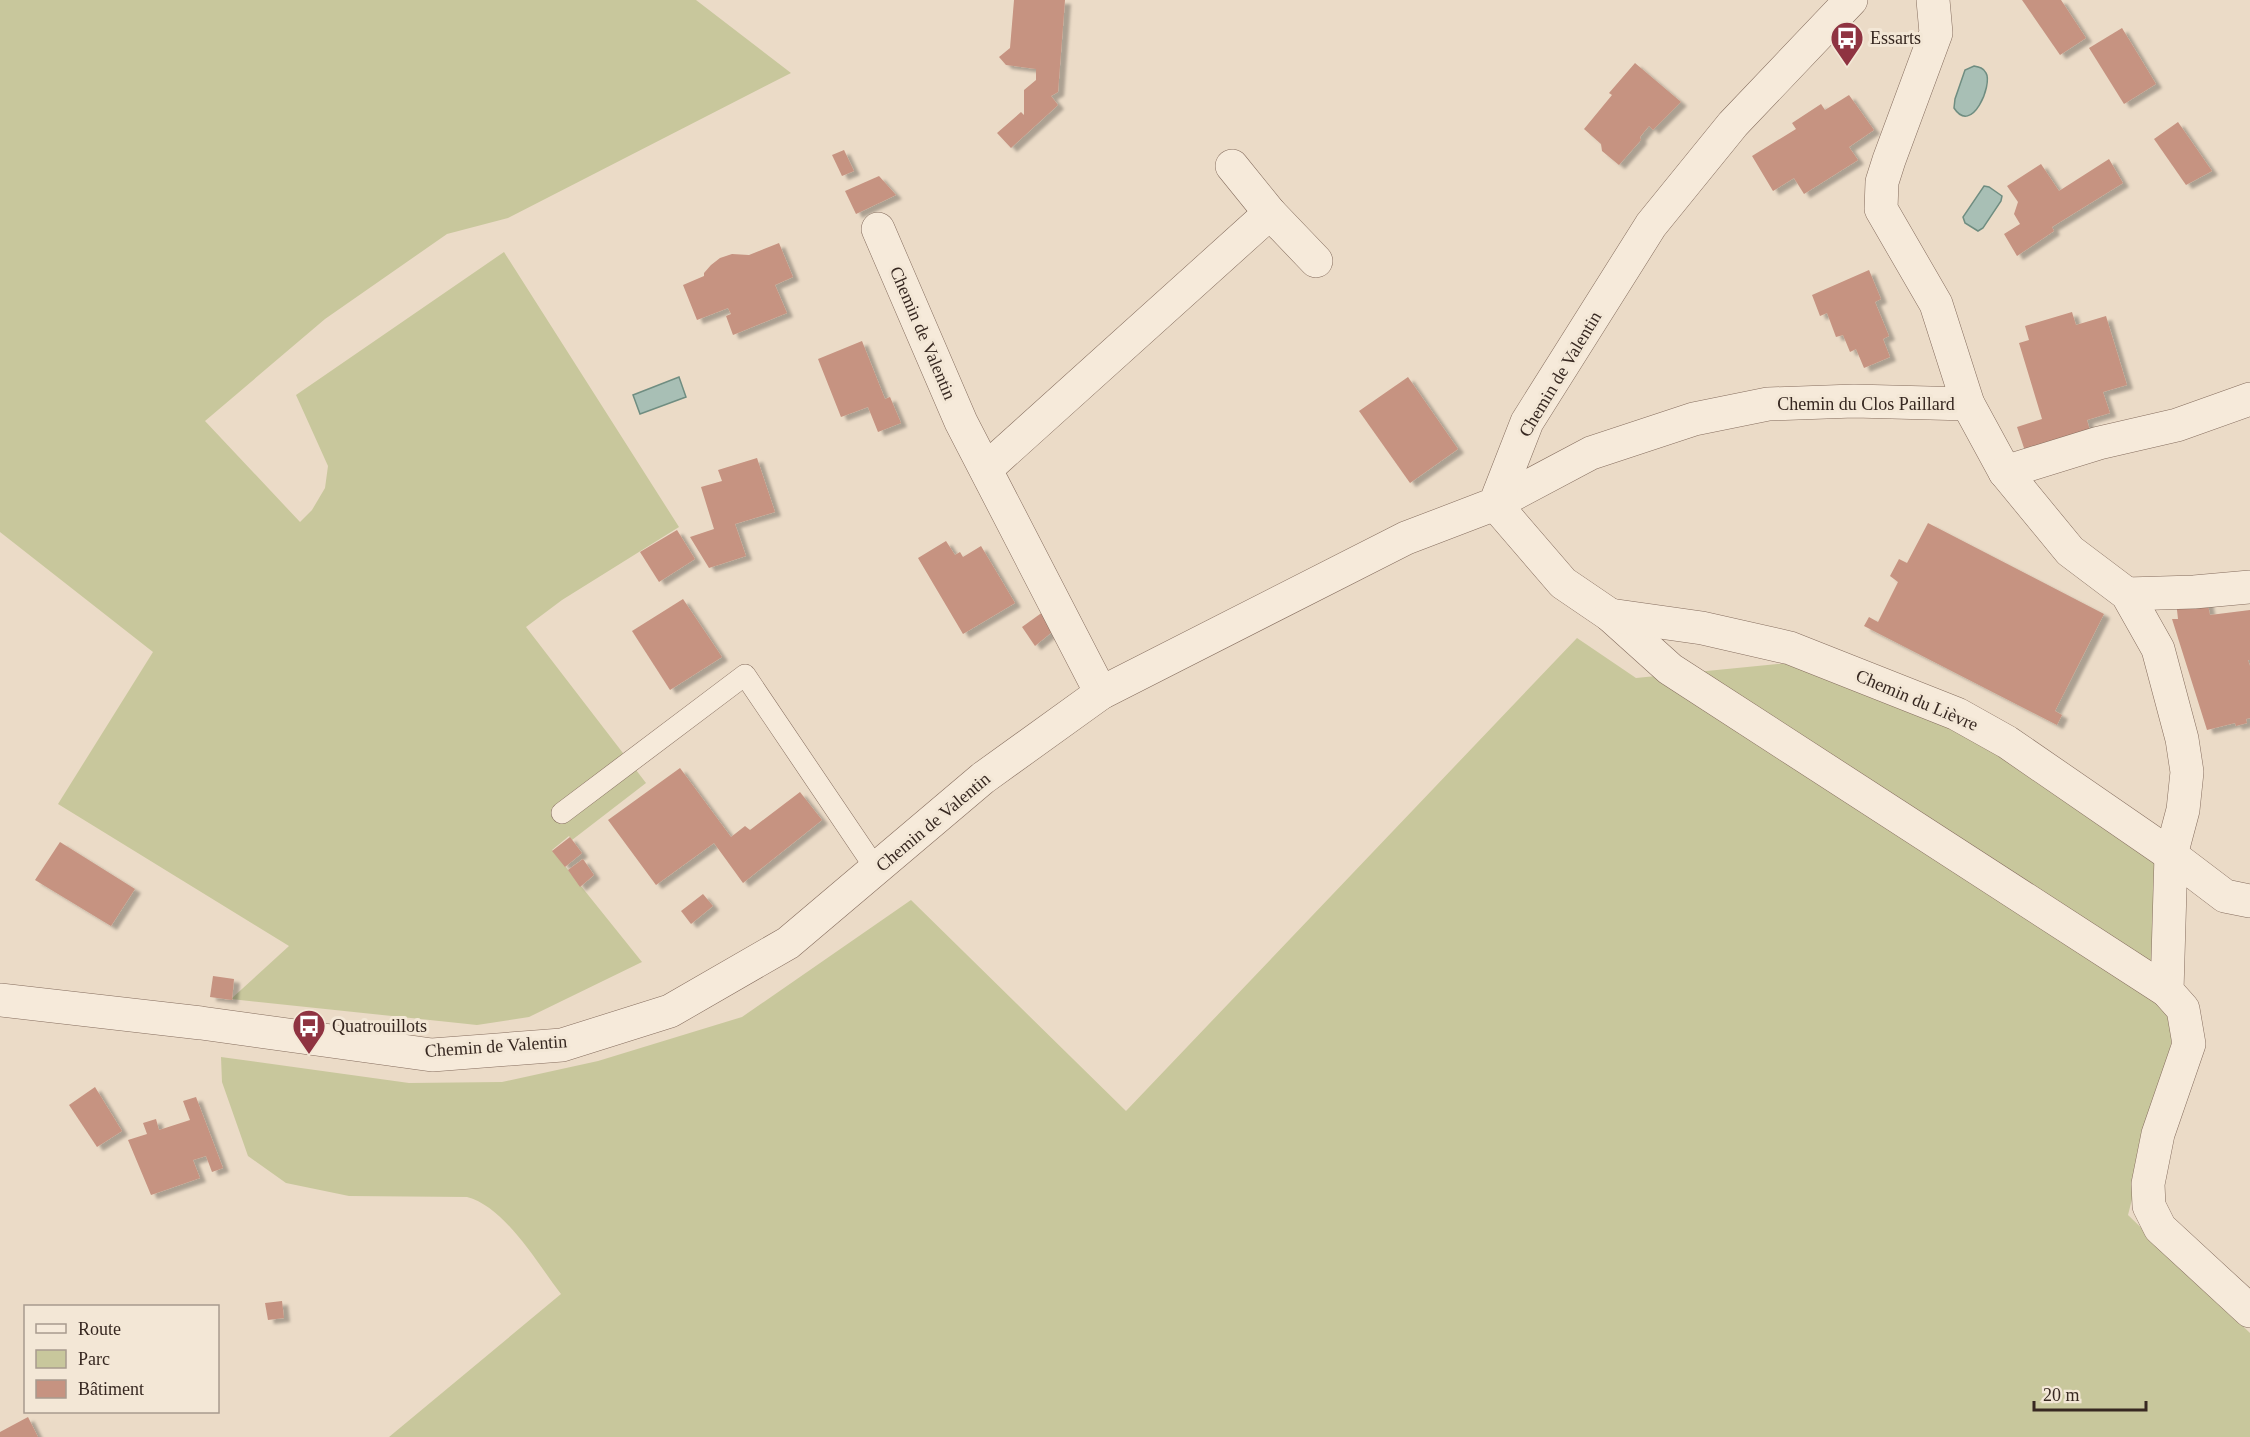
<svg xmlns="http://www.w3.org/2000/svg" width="2250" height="1437" font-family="Georgia,serif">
<defs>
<filter id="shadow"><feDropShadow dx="6" dy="4" stdDeviation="1.5" flood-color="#0004"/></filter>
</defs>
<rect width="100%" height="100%" fill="#ebdbc7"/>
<g fill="#c8c79c">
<path d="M0,0h696l95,73 -283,145 -61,16 -122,85 -120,102 95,101 12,-12 13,-22 3,-22 -32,-71 208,-143 175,275 -117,73 -36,27 120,156 -74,57 -3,-4 -17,14 90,112 -113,55 -52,8 -246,-26 58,-53 -231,-142 95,-152 -153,-120z"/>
<path d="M1577,638l59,40 214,-21 319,187 7,180 -48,191 122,118v104h-1861l172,-143c-24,-31 -56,-87 -94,-97l-118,-1 -63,-13 -38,-27 -26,-74 -1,-25 188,26 93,-1 96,-21 144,-44 169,-117 215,211z"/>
</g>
<g fill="#a8bfb5" stroke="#6f8d81" stroke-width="1.5">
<path d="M1974,66c5,1 10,2 12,7 7,11 -14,63 -32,35l1,-9 10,-29z"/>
<path d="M1984,186l5,1 13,9 -1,5 -18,27 -5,3 -13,-8 -2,-6z"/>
<path d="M679,377l7,20 -46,17 -7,-19z"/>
</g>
<g fill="#c69381" filter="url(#shadow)">
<path d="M1014,0h51l-7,92 -7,4 7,9 -47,43 -14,-15 24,-21 3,3v-25l12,-10v-11l-30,-4 -7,-8 11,-9z"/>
<path d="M2022,0h39l25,38 -26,17z"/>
<path d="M2122,28l34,56 -32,20 -35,-56z"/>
<path d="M1635,63l46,39 -28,28 -4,-4 -9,11 1,3 -22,25 -17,-14 -1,-7 -17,-15 28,-34 -3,-2z"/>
<path d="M1849,95l25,35 -25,17 9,13 -54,34 -10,-16 -21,13 -21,-35 44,-27 -4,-6 29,-19 4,6z"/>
<path d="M2178,122l34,49 -26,14 -32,-46z"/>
<path d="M844,150l10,21 -12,5 -10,-21z"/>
<path d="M2109,159l14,24 -71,44 2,4 -37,25 -13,-22 16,-10 -6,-10 4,-12 -11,-16 34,-22 18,27z"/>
<path d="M879,176l17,19 -40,19 -11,-23z"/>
<path d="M779,243l14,34 -18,8 12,28 -54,22 -7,-19 5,-2 -3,-6 -31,12 -14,-35 21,-9v-3l7,-8 9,-7 12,-4 17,1z"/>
<path d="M1869,270l12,29 -6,3 14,34 -6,3 7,18 -26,11 -8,-19 -6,3 -7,-17 -7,2 -9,-24 -7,3 -8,-21z"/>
<path d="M2072,312l4,13 30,-9 21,69 -24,7 7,21 -23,7 4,14 -65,20 -9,-27 25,-8 -23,-76 10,-3 -4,-14z"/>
<path d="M862,341l23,58 5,-2 11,26 -23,9 -10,-25 -27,10 -23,-58z"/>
<path d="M1408,377l50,72 -48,34 -51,-72z"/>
<path d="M757,458l18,54 -40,12 11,32 -37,12 -19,-31 24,-8 -13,-42 21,-6 -4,-11z"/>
<path d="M1928,523l176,91 -49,97 7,4 -5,10 -193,-99 5,-9 9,5 20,-40 -8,-6 9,-17 8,4z"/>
<path d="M677,530l18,29 -36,23 -19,-30z"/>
<path d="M946,541l9,14 5,-3 3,5 18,-11 34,57 -52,31 -45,-76z"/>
<path d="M683,599l39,58 -52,33 -38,-59z"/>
<path d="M2207,600l3,15 40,-5v50h-2l2,6v52l-4,1 1,4 -11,3 -1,-3 -28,7 -35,-111h6l-2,-18z"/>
<path d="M1047,609l11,18 -23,19 -13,-19z"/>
<path d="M680,768l51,69 14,-11 5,4 50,-38 22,28 -79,63 -29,-40 -58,42 -48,-65z"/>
<path d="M570,837l12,16 -17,14 -13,-16z"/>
<path d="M60,842l75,47 -24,37 -76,-46z"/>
<path d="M583,859l11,16 -14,12 -12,-17z"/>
<path d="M703,894l10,12 -22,18 -10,-13z"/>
<path d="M213,976l21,3 -2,21 -22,-3z"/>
<path d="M95,1087l27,44 -25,16 -28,-42z"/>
<path d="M196,1097l27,71 -11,4 -6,-16 -13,4 7,18 -49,17 -23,-55 19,-6 -4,-11 13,-4 3,11 31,-10 -7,-19z"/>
<path d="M282,1301l2,17 -16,2 -3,-17z"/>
<path d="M28,1417l10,20h-38v-5z"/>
</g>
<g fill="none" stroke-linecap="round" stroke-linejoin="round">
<defs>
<path id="service" d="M562,813l183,-138 131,194"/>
<g id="minor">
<path d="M1933,0l3,33 -47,127 -7,22 -1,27 55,95 32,100 37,68 65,79 57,43 31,55 24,90 5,33 -4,38 -12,45 -4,136 16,18 6,35 -31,90 -10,50 1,22 11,22 90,83"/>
<path d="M1232,166l38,47 46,48"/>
<path d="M878,229l83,193 140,271"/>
<path d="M1968,404l-114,-3 -86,3 -74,15 -103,34 -96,51 68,79 47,32 60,54 497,322"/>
<path d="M986,469l284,-256"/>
<path d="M2005,472l94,-29 78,-18 73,-26"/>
<path d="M2127,594l67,-2 56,-5"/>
<path d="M1610,615l92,13 88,20 167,66 50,28 164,113 54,41 25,5"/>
<path d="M0,1000l201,23 231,32 130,-10 108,-34 118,-68 195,-165 118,-85 305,-155 89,-34 32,-82 124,-197 82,-101 118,-124"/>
</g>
</defs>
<use href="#service" stroke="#856d5e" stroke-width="22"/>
<use href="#minor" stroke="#856d5e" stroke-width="34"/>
<use href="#service" stroke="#f6eada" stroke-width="21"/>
<use href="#minor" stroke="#f6eada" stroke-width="33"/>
</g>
<defs>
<symbol id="bus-pin" viewBox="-11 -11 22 30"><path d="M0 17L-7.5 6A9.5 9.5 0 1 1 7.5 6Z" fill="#8f3341" stroke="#f3e7d6"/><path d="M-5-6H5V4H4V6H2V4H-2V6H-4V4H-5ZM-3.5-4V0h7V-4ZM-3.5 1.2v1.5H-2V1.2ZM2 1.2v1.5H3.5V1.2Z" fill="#fff"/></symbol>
</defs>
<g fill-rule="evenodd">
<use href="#bus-pin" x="1828" y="19" width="38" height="52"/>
<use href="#bus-pin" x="290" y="1007" width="38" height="52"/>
</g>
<g text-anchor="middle" stroke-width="6" stroke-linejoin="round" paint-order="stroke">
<g font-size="18" fill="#372821" stroke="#f3e7d6" text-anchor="start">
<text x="1870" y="44">Essarts</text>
<text x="332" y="1032">Quatrouillots</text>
</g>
<g font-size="18" fill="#372821" stroke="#f3e7d6">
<text transform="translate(923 333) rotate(67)" y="6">Chemin de Valentin</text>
<text transform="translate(1560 374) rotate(-59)" y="6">Chemin de Valentin</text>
<text x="1866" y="410">Chemin du Clos Paillard</text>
<text transform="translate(1917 700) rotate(23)" y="6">Chemin du Lièvre</text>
<text transform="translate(933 822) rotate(-40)" y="6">Chemin de Valentin</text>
<text transform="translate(496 1046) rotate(-4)" y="6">Chemin de Valentin</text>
</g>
</g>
<rect x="24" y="1305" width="195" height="108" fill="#f3e7d6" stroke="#a89b8e" stroke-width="1.5"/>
<rect x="36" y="1324" width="30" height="9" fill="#f6eada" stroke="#a89b8e" stroke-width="1.5"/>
<text x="78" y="1335" font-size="18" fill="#372821">Route</text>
<rect x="36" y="1350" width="30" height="18" fill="#c8c79c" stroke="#a89b8e" stroke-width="1.5"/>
<text x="78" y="1365" font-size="18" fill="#372821">Parc</text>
<rect x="36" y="1380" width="30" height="18" fill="#c69381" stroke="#a89b8e" stroke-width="1.5"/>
<text x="78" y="1395" font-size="18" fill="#372821">Bâtiment</text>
<path d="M2034 1401v9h112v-9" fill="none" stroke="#372821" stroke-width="3"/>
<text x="2043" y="1401" font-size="18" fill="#372821" stroke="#f3e7d6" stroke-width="4.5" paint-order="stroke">20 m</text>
</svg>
